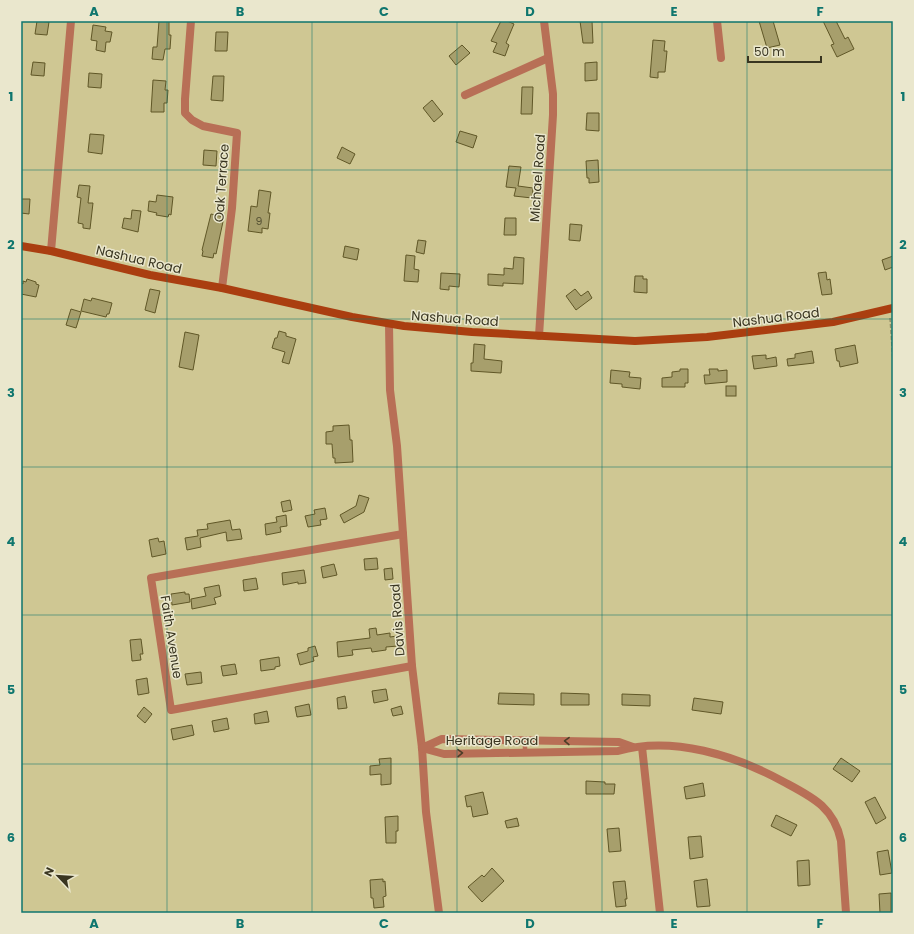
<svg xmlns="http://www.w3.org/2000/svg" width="914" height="934" font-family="Poppins,sans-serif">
<rect width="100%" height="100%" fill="#cfc793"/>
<g fill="#a79f6c" stroke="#605727">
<path d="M37,21l12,1 -2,13 -12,-1z"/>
<path d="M159,21h10v14h2l-1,14h-5l-2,11 -11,-1 1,-12h4z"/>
<path d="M501,21h6l7,3 -8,19 3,2 -4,11 -12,-4 4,-9 -6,-2z"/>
<path d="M580,21h12l1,22h-10z"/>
<path d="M759,21h14l7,24 -13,3z"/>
<path d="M823,21h13l9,18 3,-2 6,12 -17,8 -6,-12 3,-1z"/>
<path d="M93,25l13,2 -1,4 7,1 -2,10h-4l-1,10 -9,-2 1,-9 -6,-1z"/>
<path d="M216,32h12l-1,19h-12z"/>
<path d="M653,40l12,1 -1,10h3l-2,21h-7v6l-8,-1z"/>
<path d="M462,45l8,8 -14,12 -7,-9z"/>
<path d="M33,62l12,1 -1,13 -13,-1z"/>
<path d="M597,62v18l-12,1v-18z"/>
<path d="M89,73l13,1 -1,14 -13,-1z"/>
<path d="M213,76h11l-1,25 -12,-1z"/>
<path d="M153,80l13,1 -1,9h3l-1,13h-3v9h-13z"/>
<path d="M522,87h11l-1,27h-11z"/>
<path d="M432,100l11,14 -9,8 -11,-14z"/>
<path d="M587,113h12v18l-13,-1z"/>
<path d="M460,131l17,5 -4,12 -17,-6z"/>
<path d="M90,134l14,1 -2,19 -14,-2z"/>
<path d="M342,147l13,7 -5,10 -13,-6z"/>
<path d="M204,150l13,1 -1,15 -13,-1z"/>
<path d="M598,160l1,22 -10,1v-5h-2l-1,-17z"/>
<path d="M509,166l12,1 -3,19 15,2 -1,10 -18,-2 2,-8 -10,-1z"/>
<path d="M79,185l11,1 -2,17h5l-3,26 -7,-1v-4l-5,-1 3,-25 -4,-1z"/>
<path d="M259,190l12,2 -3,21h2l-2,16 -6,-1v5l-14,-2 3,-25 6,1z"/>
<path d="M157,195l16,2 -2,18 -2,-1 -1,3 -12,-2 1,-2 -9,-2 1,-10 7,1z"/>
<path d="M21,199h9l-1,15 -8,-1z"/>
<path d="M132,210l9,1 -3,21 -16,-4 2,-10 7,1z"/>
<path d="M211,214l13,3 -8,37 -2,-1 -1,5 -11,-2 1,-5 -1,-1z"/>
<path d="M505,218h11v17h-12z"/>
<path d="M570,224l12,1 -2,16 -11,-1z"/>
<path d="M418,240l8,1 -2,13 -8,-2z"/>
<path d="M345,246l14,3 -2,11 -14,-3z"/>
<path d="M406,255l9,1 -1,13 5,1 -1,12 -14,-1z"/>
<path d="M893,256v11l-8,3 -3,-10z"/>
<path d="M514,257l10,1 -1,26 -20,-1v3l-15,-1v-11l16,1v-7l9,1z"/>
<path d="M826,272l1,8 3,-1 2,15 -10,1 -4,-22z"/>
<path d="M441,273l19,1 -1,13 -10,-1v4l-9,-1z"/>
<path d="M635,276h8v3h4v14l-13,-1z"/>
<path d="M27,279l9,3v2l3,1 -3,12 -15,-3v-11l2,1v-3l3,1z"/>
<path d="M150,289l10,2 -5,22 -10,-3z"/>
<path d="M575,289l6,7 7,-5 4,7 -16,12 -10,-14z"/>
<path d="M92,298l20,5 -3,11h-2l-1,3 -25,-6 3,-12 7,2z"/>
<path d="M71,309l10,3 -5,16 -10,-3z"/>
<path d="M279,331l7,2v3l10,3 -7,25 -7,-2 3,-10 -13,-4 3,-10h2z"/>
<path d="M185,332l14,3 -6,35 -14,-3z"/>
<path d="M474,344l11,1 -1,14 18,2 -1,12 -30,-2v-8h2z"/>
<path d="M855,345l3,18 -18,4 -1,-6h-2l-2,-12z"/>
<path d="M812,351l2,12 -26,3 -1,-7 8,-1v-4z"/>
<path d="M766,355v4l10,-2 1,9 -23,3 -2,-13z"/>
<path d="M680,369h8v14h-3v4h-23v-9l10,-1v-5l8,-1z"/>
<path d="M709,369h9v2l9,-1v12l-22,2 -1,-9h6z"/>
<path d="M611,370l19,2 -1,5 12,1 -1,11 -18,-2v-3l-12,-1z"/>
<rect x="726" y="386" width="10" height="10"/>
<path d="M349,425l1,15h2l1,22 -18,1v-5h-2l-1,-14h-6v-12l7,-1v-5z"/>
<path d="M359,495l10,3 -5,14 -20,11 -4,-8 16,-9z"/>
<path d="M290,500l2,10 -9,2 -2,-10z"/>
<path d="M325,508l2,11 -7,1 1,5 -13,2 -3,-11 10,-2 -1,-4z"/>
<path d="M286,515l1,11 -7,1 1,5 -15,3 -1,-11 12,-2 -1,-5z"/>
<path d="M230,520l2,10 8,-1 2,10 -15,2 -1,-9 -26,6 1,9 -14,3 -2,-12 13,-2 -1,-6 11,-1 -1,-5z"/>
<path d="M158,538l1,4 5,-1 2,13 -14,3 -3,-17z"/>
<path d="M377,558l1,11 -13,1 -1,-11z"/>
<path d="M334,564l3,11 -14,3 -2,-11z"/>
<path d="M392,568l1,11 -8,1 -1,-11z"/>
<path d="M304,570l2,13 -8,1v-2l-15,3 -1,-12z"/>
<path d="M256,578l2,11 -14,2 -1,-11z"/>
<path d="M219,585l2,11 -7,2 2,6 -24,5 -1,-10 15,-3 -2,-8z"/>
<path d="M185,592v2h4l1,8 -18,3 -1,-11z"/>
<path d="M376,628l1,7 13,-2v4l7,-1 1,10 -12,1v3l-14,2 -1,-4 -19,2 1,5 -15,2 -1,-15 33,-4 -1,-9z"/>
<path d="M141,639l2,15h-3l1,6 -9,1 -2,-21z"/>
<path d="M315,646l3,10 -5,1 1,4 -14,4 -3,-11 11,-3v-3z"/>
<path d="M279,657l1,9 -5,1v2l-14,2 -1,-11z"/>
<path d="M235,664l2,10 -14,2 -2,-10z"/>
<path d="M201,672l1,11 -15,2 -2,-11z"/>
<path d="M147,678l2,15 -11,2 -2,-15z"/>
<path d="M386,689l2,11 -14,3 -2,-12z"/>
<path d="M499,693l35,1v11l-36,-1z"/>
<path d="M561,693l28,1v11h-28z"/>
<path d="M622,694l28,1v11l-28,-1z"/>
<path d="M345,696l2,12 -9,1 -1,-11z"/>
<path d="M694,698l29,4 -2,12 -29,-4z"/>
<path d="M309,704l2,11 -14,2 -2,-10z"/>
<path d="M401,706l2,8 -10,2 -2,-7z"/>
<path d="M144,707l8,7 -7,9 -8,-7z"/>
<path d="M267,711l2,11 -14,2 -1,-10z"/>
<path d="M227,718l2,11 -15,3 -2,-11z"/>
<path d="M192,725l2,10 -21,5 -2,-11z"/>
<path d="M391,758v26l-10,1v-11l-11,1v-9l10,-1 -1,-6z"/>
<path d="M841,758l19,13 -8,11 -19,-13z"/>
<path d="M586,781l19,1v2h10l-1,10h-28z"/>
<path d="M703,783l2,13 -19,3 -2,-12z"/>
<path d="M483,792l5,22 -15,3 -2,-11 -4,1 -2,-11z"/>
<path d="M875,797l11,21 -10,6 -11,-22z"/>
<path d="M776,815l21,10 -6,11 -20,-10z"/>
<path d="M398,816v15h-2v12h-10l-1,-26z"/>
<path d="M517,818l2,8 -12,2 -2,-7z"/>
<path d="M619,828l2,23 -12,1 -2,-23z"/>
<path d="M701,836l2,21 -13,2 -2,-22z"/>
<path d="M888,850l4,23 -12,2 -3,-23z"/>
<path d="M809,860l1,25 -12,1 -1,-25z"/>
<path d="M492,868l12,13 -22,21 -14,-15 14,-12 2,2z"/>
<path d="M383,879v3l2,-1 1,15 -3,1 1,10 -10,1 -1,-10h-2l-1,-18z"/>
<path d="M707,879l3,27 -13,1 -3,-26z"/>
<path d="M625,881l2,18h-2l1,7 -10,1 -3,-25z"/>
<path d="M891,893v20h-11l-1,-19z"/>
</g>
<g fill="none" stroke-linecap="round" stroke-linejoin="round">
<path stroke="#958f67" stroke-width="1.5" stroke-dasharray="4 2" stroke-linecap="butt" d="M890,318l3,44"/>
<path stroke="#b86f56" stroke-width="4.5" d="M525,752v-12"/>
<g stroke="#b86f56" stroke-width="8">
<path d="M191,21l-6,78v14l7,7 11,6 34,7 -5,75 -10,80"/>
<path d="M717,21l4,37"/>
<path d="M465,95l83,-37"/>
<path d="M51,251l20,-230"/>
<path d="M389,324l1,66 7,56 15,220 10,82 4,64 13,101"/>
<path d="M539,336l14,-221v-21l-9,-73"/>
<path d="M403,534l-252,44 20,132 241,-44"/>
<path d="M642,747l18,166"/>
<path d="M422,748l22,6 174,-3c54,-16 119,5 166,31 28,15 50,25 57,59l5,72"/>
<path d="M422,748l20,-9 177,3 14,5"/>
</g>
<path stroke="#aa3e10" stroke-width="8" d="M21,246l30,5 99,24 72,13 130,29 52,9 68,6 163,9 72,-4 126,-15 60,-14"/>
</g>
<defs><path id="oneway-chevron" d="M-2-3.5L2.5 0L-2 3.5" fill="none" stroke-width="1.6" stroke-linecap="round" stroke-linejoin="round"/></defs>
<g stroke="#4c3e28">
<use href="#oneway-chevron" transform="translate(567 741) rotate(-179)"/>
<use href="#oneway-chevron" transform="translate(460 753) rotate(-1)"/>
</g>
<path fill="none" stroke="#0f766e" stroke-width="1" stroke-opacity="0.55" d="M167,21v892M312,21v892M457,21v892M602,21v892M747,21v892M21,170h872M21,319h872M21,467h872M21,615h872M21,764h872"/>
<g text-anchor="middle" stroke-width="3" stroke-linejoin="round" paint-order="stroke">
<g font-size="11" fill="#545033">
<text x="259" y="225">9</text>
</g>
<g font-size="13" fill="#393520" stroke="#eae7cd">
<text transform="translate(537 178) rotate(-86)" y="5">Michael Road</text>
<text transform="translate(221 183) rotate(-86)" y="5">Oak Terrace</text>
<text transform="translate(139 259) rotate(13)" y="5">Nashua Road</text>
<text transform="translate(776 317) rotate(-7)" y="5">Nashua Road</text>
<text transform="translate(455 318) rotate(4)" y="5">Nashua Road</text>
<text transform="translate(397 620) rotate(-94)" y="5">Davis Road</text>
<text transform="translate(172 637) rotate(81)" y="5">Faith Avenue</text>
<text x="492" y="745">Heritage Road</text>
</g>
</g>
<rect width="914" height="934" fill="none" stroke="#eae7cd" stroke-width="44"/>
<g transform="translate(58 876) rotate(295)" stroke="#eae7cd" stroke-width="3" paint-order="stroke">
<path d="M0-3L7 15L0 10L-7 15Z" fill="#393520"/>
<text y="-6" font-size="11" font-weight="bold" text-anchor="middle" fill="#393520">N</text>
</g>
<path d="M748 56v6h73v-6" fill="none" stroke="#393520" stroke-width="2"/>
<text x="754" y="56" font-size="12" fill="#393520" stroke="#eae7cd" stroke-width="3" paint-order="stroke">50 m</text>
<rect x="22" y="22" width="870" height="890" fill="none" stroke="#0f766e" stroke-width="1.5"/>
<g font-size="13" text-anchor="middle" font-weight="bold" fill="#0f766e">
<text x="94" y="16">A</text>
<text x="240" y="16">B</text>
<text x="384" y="16">C</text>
<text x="530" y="16">D</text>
<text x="674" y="16">E</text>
<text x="820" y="16">F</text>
<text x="11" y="101">1</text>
<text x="903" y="101">1</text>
<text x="11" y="249">2</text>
<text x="903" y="249">2</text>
<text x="11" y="397">3</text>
<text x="903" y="397">3</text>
<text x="11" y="546">4</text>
<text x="903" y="546">4</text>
<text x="11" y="694">5</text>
<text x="903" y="694">5</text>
<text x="11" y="842">6</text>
<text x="903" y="842">6</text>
<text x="94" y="928">A</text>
<text x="240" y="928">B</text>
<text x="384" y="928">C</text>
<text x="530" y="928">D</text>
<text x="674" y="928">E</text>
<text x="820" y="928">F</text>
</g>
</svg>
